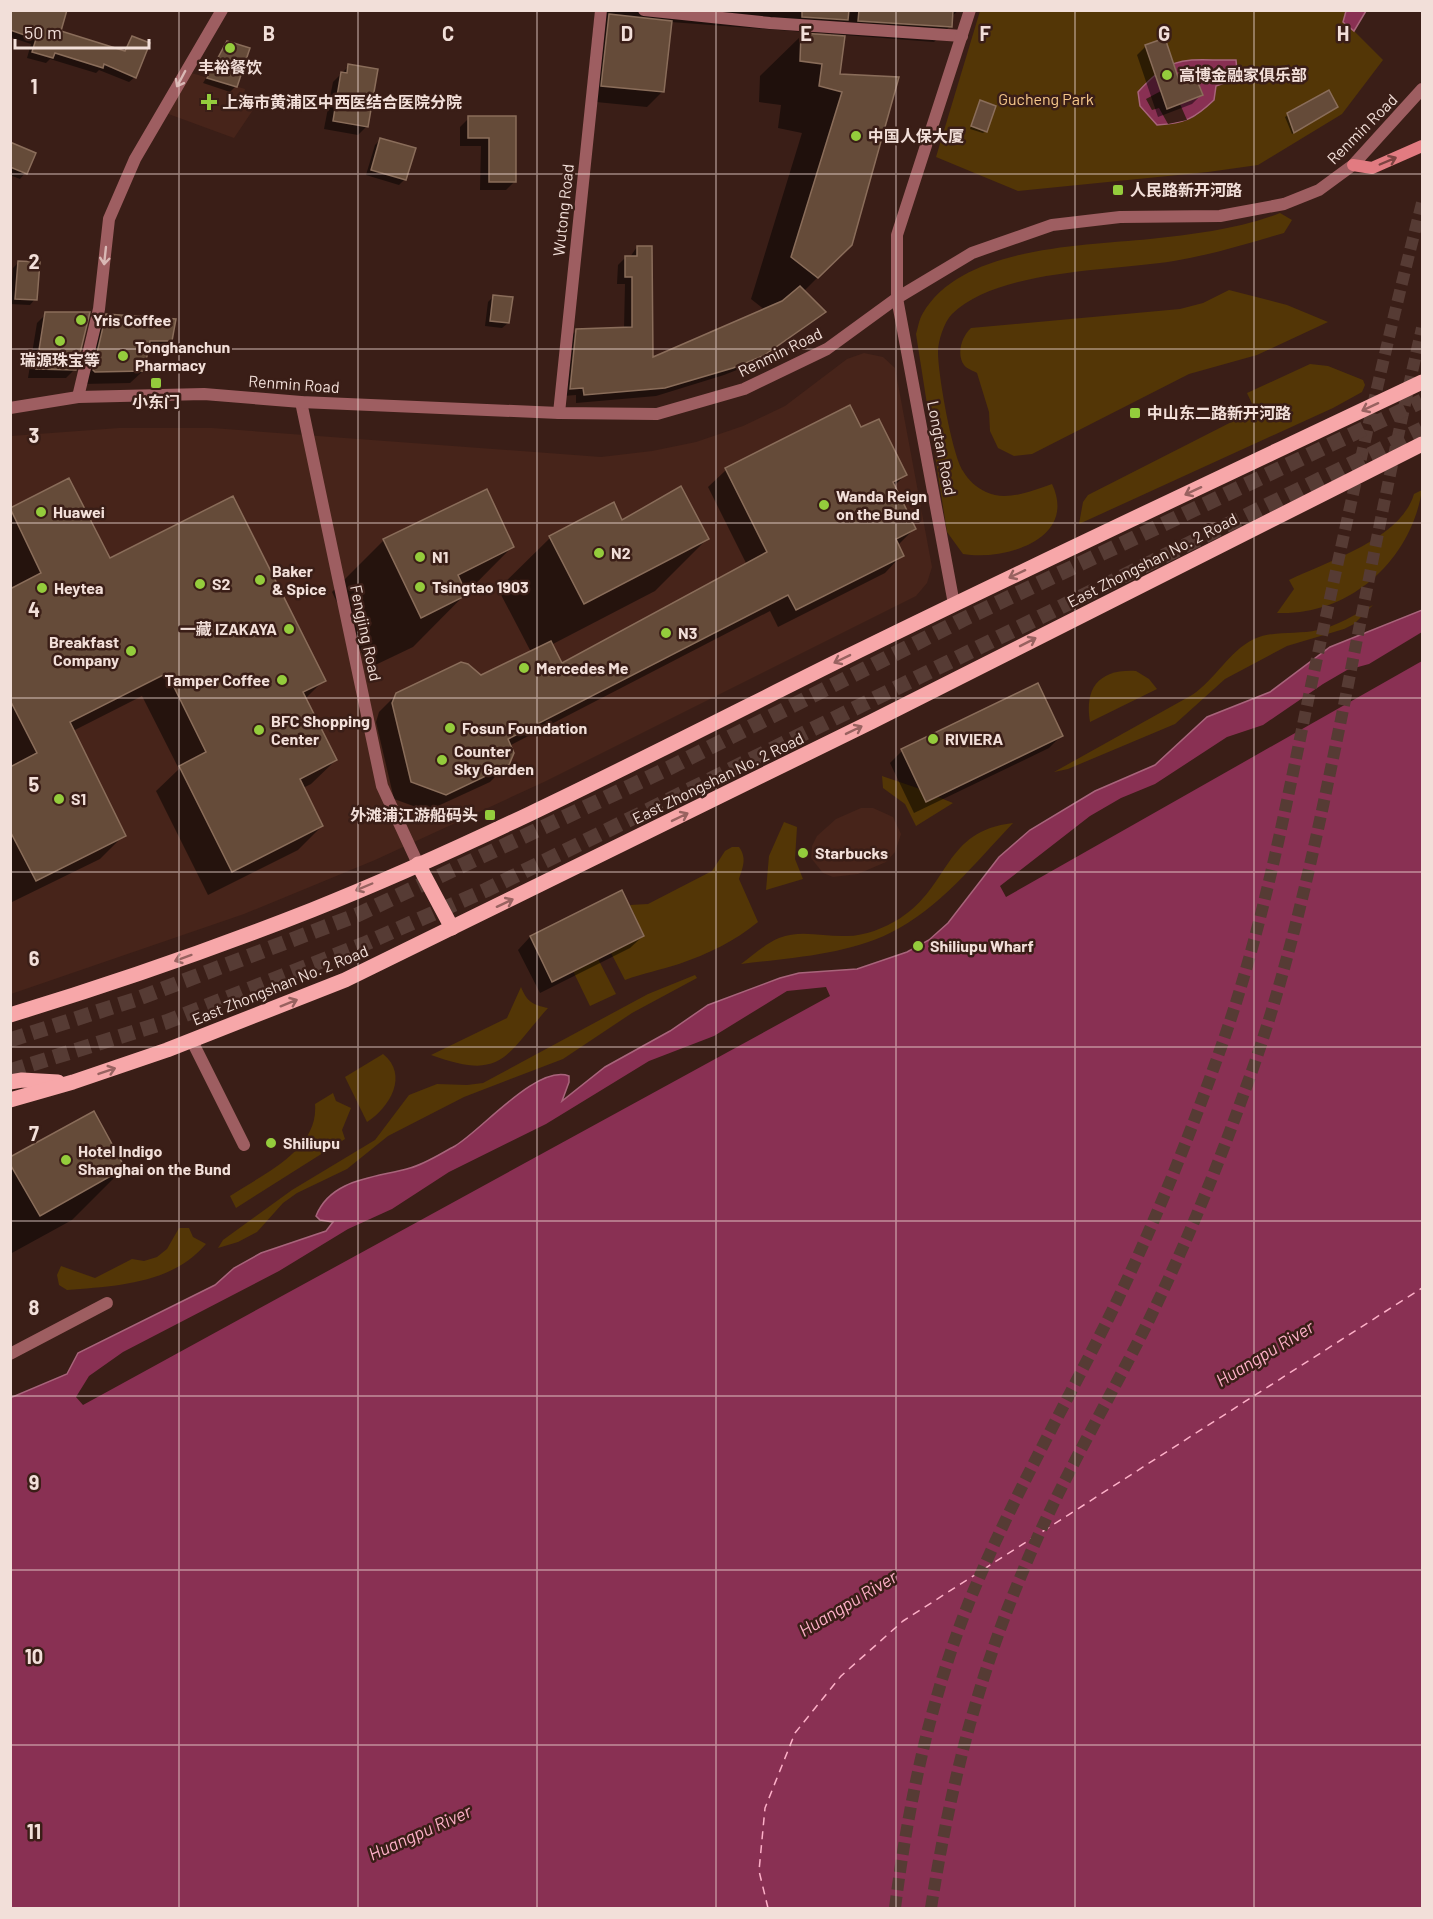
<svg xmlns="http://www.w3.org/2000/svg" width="1433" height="1919" font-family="Barlow,'Noto Sans SC',sans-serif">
<rect width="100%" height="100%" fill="#3a1e17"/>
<g fill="#47241a">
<path d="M185,71l60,18 -2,10 14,5 -23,34 -71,-26z"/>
<path d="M864,353l19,4 12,11 37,199 -5,16 -11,13 -372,186 -169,78 -131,54 -233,80v-558l108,-8h93l389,29 51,-6 44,-9 47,-16 42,-20 62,-47z"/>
<path d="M861,808h12l20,9 8,17 -6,18 -9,10 -28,12 -25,3 -10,-4 -12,-15 1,-12 5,-10 19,-17z"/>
</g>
<g fill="#533606">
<path d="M980,11h386l-12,20 29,29 -41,54 -84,51 -50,7 -190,19 -82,-34z"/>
<path d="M1280,213l12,7 -8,13c-36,10 -73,22 -110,28 -62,10 -176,8 -222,53 -8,8 -14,27 -14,38 0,22 14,102 25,119 5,9 14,17 23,21 20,10 46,-1 66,-8 26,55 -47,77 -89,70l-16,-22 -31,-198c2,-6 3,-15 7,-21 39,-67 159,-67 227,-74 44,-5 89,-10 130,-26z"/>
<path d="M1229,290l58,15 41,17 -71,33 -68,19 -157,80 -18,2 -16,-8 -8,-17 -1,-19 -12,-39c-3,-2 -10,-4 -13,-8 -8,-11 -2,-29 7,-37l209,-19 23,-6z"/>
<path d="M1310,364l18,2 35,14 2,5 -3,7 -29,16 -254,116 4,-22 5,-7 167,-85 -8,-17z"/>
<path d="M1422,490c-11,71 -73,126 -145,123l17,-24 -5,-9c39,-19 112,-41 125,-86z"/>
<path d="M1373,605l-19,19 -10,5 -57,17 -62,33 -50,45 -107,45 -14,3 138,-77c24,-16 36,-43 62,-56 20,-9 43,-4 64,-9 19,-4 38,-16 55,-25z"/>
<path d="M1136,671l13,8 8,10 -67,33c-6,-35 10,-53 46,-51z"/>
<path d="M882,776l38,13 6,13 12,-5 15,6 -37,23 -11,-22 -22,-16z"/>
<path d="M784,822l13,5 -2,32 8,20 -37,11 3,-34z"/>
<path d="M1013,823c-37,39 -74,86 -123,110 -45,22 -101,25 -149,31 12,-9 24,-20 38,-26 22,-9 45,-1 68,-2 18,0 37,-8 52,-17 52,-33 44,-88 114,-96z"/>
<path d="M732,847h7c8,11 4,20 0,32l19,43c-23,19 -50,32 -79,42 -18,6 -36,9 -54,16l-14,-27 33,-17 -14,-31 18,-1 64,-33 13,-20z"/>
<path d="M598,959l18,35 -26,12 -17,-35z"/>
<path d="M695,975l2,3 -65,35 -69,46 -99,38 -76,39 -41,33 -50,24 -14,10 -26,29 -19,10 -20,6 5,-8 69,-50 83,-50 34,-45 28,-11 30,1 16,-2 165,-89z"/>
<path d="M521,987c6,15 12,18 27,21 -44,49 -45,73 -117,47l76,-37z"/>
<path d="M383,1054c26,21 7,53 -16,68l-22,-45z"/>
<path d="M333,1093l3,8 15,7 -9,22 3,9 -109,69 -6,-12c33,-22 89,-46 85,-92z"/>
<path d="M179,1228h10l4,9 13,7c-34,40 -90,42 -139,46l-8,-5 -2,-10 4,-9 34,12 37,-19 12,2 13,-4 10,-8z"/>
</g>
<g fill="#893053" stroke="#a8647b" stroke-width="1.5">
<path d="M1346,11h20l-12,20 -11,-9z"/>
<path d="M1236,60l1,11 -13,12 -8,3 -2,14c-20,19 -29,23 -57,25l-17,-19 -2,-14c36,-40 48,-31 98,-32z"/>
<path d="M1422,610v1298h-1411l-1,-510 57,-24 11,-21 137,-68 19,-17 27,-15 65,-22 7,-9 -13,-2 -4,-4c15,-38 60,-38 94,-48 15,-4 30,-14 45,-22 27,-16 82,-82 114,-70v6l-7,19 43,-34 65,-36 38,-26 72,-27 19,-5 58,-4 50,-17 22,-12 19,-17 51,-66 31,-27 65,-39 60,-26 52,-48 63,-25 60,-45z"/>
</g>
<g fill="#3a1e17">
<path d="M1172,58l8,25 16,-5 7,17 -23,9 7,16 -19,4 -9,-16 -7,2 -6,-11 15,-8z"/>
<path d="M1422,632v29l-416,236 -6,-11 90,-70 31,-18 34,-14 72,-47 36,-12 60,-41 24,-14 22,-6z"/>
<path d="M826,987l4,9 -747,409 -7,-8 13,-21 34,-24 156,-81 69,-42 44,-20 57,-37 97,-48 103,-63 65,-25 73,-45z"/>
</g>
<g fill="#0007">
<path d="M10,10l49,22 64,20 9,-15 3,40 -6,5 -30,-12 -3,3 -46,-14 -4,4 -19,-5 4,-14 -21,-7z"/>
<path d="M595,10h364l-8,7 -1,9 -16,16 -90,-7 -6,40 59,3 -46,166 -48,48 21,20 -72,52 -28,11 -68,21 -80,7v-8l-13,1 6,-58 8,-8 47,-1 1,-45h-8l1,-19 8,-8h4l7,-10 14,112 114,-49 -14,-11 51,-166 -24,-5 3,-23 -22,-3 1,-26 42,-41 29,2v-3l-160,-12 -8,69 -16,16 -61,-6z"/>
<path d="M228,42l8,44 -6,6 -27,-9z"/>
<path d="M1146,46l33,39 22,10 -9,9 -34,13 -21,-62z"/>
<path d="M349,66l18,60 -9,9 -34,-6 9,-47z"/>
<path d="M980,102l6,29 -3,2 -13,-4z"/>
<path d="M1334,109l-42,25 -7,-17 3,-2z"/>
<path d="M469,118h46v63l-9,9h-26l1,-44h-21v-19z"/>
<path d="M381,139l24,40 -6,6 -33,-10 9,-30z"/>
<path d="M10,143l15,30 -5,6 -10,-4z"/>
<path d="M19,262l16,37 -5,6 -20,-1 3,-36z"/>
<path d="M494,296l14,27 -6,5 -17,-2 3,-24z"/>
<path d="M46,314l29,55 -9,9h-38l9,-55z"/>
<path d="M107,316l64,24 -12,13h-13l-3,18 -13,12 -48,1 12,-56z"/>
<path d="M861,429l44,46 -11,11 21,42 -18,18 5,9 -17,18 -107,54 -8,-16 -261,135 -1,18 -18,18 -63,29 -33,-12 -18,-77 3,-10 18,-18 84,-17 50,-25 -33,-63 52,-51 71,-16 86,17 -52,52 -104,54 10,20 186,-100 -39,-78 18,-17z"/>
<path d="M69,480l40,80 215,120 -19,19 31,61 -25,24 -8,4 19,38 -24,24 -90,45 -52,-104 23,-22 -37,-73 -69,35 51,104 -24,24 -90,44v-313l4,-1 -4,-6v-73z"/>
<path d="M384,540l128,7 -99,100 -44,21 -37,-76z"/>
<path d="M1061,736l-12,12 -135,65 -24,-50 12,-12z"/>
<path d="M622,892l21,44 -13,12 -90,45 -22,-43 12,-13z"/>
<path d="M10,1159l114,9 -52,52 -62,34z"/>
</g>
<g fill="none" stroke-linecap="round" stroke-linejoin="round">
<path stroke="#fdb0c8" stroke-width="1.5" stroke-dasharray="8 6" stroke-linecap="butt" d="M768,1908l-9,-37 6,-63 30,-75 46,-57 62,-55 519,-333"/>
</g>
<g fill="#654b39" stroke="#8a6d5a" stroke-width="1.5">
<path d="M10,10h57l-6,21 64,20 7,-15 18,7 -14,35 -32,-14 -1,4 -48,-15 -2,5 -21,-6 4,-13 -26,-9z"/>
<path d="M802,10h47l-1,10 -46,-3z"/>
<path d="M859,10h94l-1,17 -94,-6z"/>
<path d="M609,14l63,7 -8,71 -63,-6z"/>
<path d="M801,33l44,3 -5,38 59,3 -47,168 -34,33 -27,-21 51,-165 -23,-6 3,-22 -22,-3z"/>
<path d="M1165,38l15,45 16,-5 7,17 -36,14 -22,-64z"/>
<path d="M227,41l23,7 -13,39 -30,-9z"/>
<path d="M348,64l30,5 -10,58 -35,-6 8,-49 6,1z"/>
<path d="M1329,90l9,17 -44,26 -7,-20z"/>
<path d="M980,100l16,6 -9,26 -16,-6z"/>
<path d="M468,116h48v66h-27v-44h-21z"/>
<path d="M380,138l36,10 -10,32 -35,-10z"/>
<path d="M10,142l26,11 -9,21 -17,-7z"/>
<path d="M637,246h15l1,111 129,-56 18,-15 26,26 -63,44 -30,12 -68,20 -81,7 -1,-7 -13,1 6,-60 56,-2v-50h-7v-21h12z"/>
<path d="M18,261l22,1 -3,38 -22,-1z"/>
<path d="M493,295l20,2 -4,26 -19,-2z"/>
<path d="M45,312h45l-14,58 -40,-1z"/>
<path d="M106,314l70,5 -4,22h-22l-6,30 -49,1 -2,-2z"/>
<path d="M850,405l11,22 18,-8 28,56 -14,7 23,47 -20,10 8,17 -108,54 -8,-15 -280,144 6,14 -5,12 -63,30 -35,-13 -19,-79 4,-10 65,-31 7,2 13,11 70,-34 11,22 205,-111 -42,-84z"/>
<path d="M69,478l41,80 123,-62 93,185 -23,11 34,68 -37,19 23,47 -91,46 -53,-106 27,-14 -39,-79 -97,49 56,114 -90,45 -26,-50v-64l27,-14 -27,-53v-111l31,-16 -31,-65z"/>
<path d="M681,486l28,53 -125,65 -35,-68 65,-34 8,18z"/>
<path d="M487,489l27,58 -56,28 9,20 -46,23 -38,-79z"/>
<path d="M1038,683l25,53 -137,66 -25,-53z"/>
<path d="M622,890l22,46 -92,46 -22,-46z"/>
<path d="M94,1111l31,57 -85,48 -30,-52v-7z"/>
</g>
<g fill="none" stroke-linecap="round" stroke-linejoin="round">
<g stroke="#563b34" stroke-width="12" stroke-dasharray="12 6" stroke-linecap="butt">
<path d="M895,1908c13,-103 35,-208 74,-306 42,-103 98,-199 147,-299 39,-81 73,-165 103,-250 43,-119 66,-243 92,-367 35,-162 70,-323 111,-483"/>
<path d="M931,1908c18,-116 46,-229 92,-337 34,-83 80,-160 120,-239 39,-78 72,-158 101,-239 47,-126 73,-257 100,-388 25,-126 49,-252 78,-377"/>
</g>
<g stroke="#563b34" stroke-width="15" stroke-dasharray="15 8" stroke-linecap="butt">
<path d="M10,1040l124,-40 223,-85 312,-147 293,-148 460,-219"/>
<path d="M10,1071l156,-49 198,-78 122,-54 936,-461"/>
</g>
<g stroke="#9e5e61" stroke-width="12">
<path d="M301,402l81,384 36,78"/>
<path d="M10,1354l97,-51"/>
</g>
<g stroke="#9e5e61" stroke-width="12">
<path d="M644,10l126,13 192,13"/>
<path d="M78,397l21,-88 10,-90 26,-60 87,-149"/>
<path d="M559,413l42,-403"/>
<path d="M954,604l-57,-306v-63l73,-225"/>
<path d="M192,1041l52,104"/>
</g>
<path stroke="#9e5e61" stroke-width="12" d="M10,408l68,-11 126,-3 97,8 258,11 98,1 87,-25 83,-40 70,-51 75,-45 80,-28 68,-8 100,-1 64,-12 35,-14 34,-25 69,-76"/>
<path stroke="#e27b81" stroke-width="12" d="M1353,165l19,3 50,-22"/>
<g stroke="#f7a7a9" stroke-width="15">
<path d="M418,864l34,64"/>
<path d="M10,1015c102,-31 203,-66 302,-105 180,-72 353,-163 528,-250 193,-95 388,-186 582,-278"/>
<path d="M10,1082l12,-2 36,2"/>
<path d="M10,1100l63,-18 94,-32 178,-70 526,-258 551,-278"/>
</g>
</g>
<defs><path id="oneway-shaft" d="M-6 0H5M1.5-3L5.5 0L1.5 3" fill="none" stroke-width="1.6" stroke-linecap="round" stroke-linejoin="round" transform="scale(1.5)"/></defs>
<g stroke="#d9b8b5">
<use href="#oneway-shaft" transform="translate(181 79) rotate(118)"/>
<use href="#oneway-shaft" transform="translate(105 256) rotate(96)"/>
</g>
<use stroke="#7d4341" href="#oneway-shaft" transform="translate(1388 161) rotate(-23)"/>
<g stroke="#986260">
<use href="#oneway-shaft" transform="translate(1370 407) rotate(155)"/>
<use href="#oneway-shaft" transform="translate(1193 491) rotate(155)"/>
<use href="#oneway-shaft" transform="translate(1017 574) rotate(155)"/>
<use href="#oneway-shaft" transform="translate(1028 642) rotate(-27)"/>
<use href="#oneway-shaft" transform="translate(842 659) rotate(154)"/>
<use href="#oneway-shaft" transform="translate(854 730) rotate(-26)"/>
<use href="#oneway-shaft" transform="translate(680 817) rotate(-26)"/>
<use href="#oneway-shaft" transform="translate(364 887) rotate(157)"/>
<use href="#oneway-shaft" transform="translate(505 903) rotate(-25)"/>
<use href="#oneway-shaft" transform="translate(183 958) rotate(160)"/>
<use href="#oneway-shaft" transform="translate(289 1003) rotate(-22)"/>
<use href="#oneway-shaft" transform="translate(107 1071) rotate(-19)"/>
</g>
<path fill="none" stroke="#f2dfd9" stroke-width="1.5" stroke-opacity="0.55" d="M179,10v1898M358,10v1898M537,10v1898M716,10v1898M896,10v1898M1075,10v1898M1254,10v1898M10,174h1412M10,349h1412M10,523h1412M10,698h1412M10,872h1412M10,1047h1412M10,1221h1412M10,1396h1412M10,1570h1412M10,1745h1412"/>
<g fill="#94cc3c" stroke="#3a1e17" stroke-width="2">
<circle cx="230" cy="48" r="6"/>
<circle cx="1167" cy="75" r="6"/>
<path d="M206 93h6v6h6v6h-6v6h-6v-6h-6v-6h6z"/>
<circle cx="856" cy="136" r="6"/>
<rect x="1112" y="184" width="12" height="12" rx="3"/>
<circle cx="81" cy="320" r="6"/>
<circle cx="60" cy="341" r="6"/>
<circle cx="123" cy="356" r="6"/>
<rect x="150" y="377" width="12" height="12" rx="3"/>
<rect x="1129" y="407" width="12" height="12" rx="3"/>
<circle cx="824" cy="505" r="6"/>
<circle cx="41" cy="512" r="6"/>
<circle cx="599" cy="553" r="6"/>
<circle cx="420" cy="557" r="6"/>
<circle cx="260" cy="580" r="6"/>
<circle cx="200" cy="584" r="6"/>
<circle cx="420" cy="587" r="6"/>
<circle cx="42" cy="588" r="6"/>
<circle cx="289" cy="629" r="6"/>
<circle cx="666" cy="633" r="6"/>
<circle cx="131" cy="651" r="6"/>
<circle cx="524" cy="668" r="6"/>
<circle cx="282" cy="680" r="6"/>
<circle cx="450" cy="728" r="6"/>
<circle cx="259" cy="730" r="6"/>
<circle cx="933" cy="739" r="6"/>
<circle cx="442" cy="760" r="6"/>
<circle cx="59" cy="799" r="6"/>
<rect x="484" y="809" width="12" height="12" rx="3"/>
<circle cx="803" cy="853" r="6"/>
<circle cx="918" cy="946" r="6"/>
<circle cx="271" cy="1143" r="6"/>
<circle cx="66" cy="1160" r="6"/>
</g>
<g text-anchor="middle" stroke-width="5" stroke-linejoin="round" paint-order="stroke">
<g font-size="16" font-weight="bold" fill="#f2dfd9" stroke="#3a1e17" text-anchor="start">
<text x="230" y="73" text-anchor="middle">丰裕餐饮</text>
<text x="1179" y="81">高博金融家俱乐部</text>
<text x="222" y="108">上海市黄浦区中西医结合医院分院</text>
<text x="868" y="142">中国人保大厦</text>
<text x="1130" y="196">人民路新开河路</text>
<text x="93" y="326">Yris Coffee</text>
<text x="135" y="353">Tonghanchun<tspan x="135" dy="18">Pharmacy</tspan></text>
<text x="60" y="366" text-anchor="middle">瑞源珠宝等</text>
<text x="156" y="408" text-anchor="middle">小东门</text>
<text x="1147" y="419">中山东二路新开河路</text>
<text x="836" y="502">Wanda Reign<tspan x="836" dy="18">on the Bund</tspan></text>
<text x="53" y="518">Huawei</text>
<text x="611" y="559">N2</text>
<text x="432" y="563">N1</text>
<text x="272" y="577">Baker<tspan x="272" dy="18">&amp; Spice</tspan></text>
<text x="212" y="590">S2</text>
<text x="432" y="593">Tsingtao 1903</text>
<text x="54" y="594">Heytea</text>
<text x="277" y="635" text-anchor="end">一藏 IZAKAYA</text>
<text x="678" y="639">N3</text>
<text x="119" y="648" text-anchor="end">Breakfast<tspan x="119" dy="18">Company</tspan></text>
<text x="536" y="674">Mercedes Me</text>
<text x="270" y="686" text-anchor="end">Tamper Coffee</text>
<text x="271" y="727">BFC Shopping<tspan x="271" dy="18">Center</tspan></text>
<text x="462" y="734">Fosun Foundation</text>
<text x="945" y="745">RIVIERA</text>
<text x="454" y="757">Counter<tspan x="454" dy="18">Sky Garden</tspan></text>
<text x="71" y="805">S1</text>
<text x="478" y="821" text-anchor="end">外滩浦江游船码头</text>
<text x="815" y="859">Starbucks</text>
<text x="930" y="952">Shiliupu Wharf</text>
<text x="283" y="1149">Shiliupu</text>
<text x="78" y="1157">Hotel Indigo<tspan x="78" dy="18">Shanghai on the Bund</tspan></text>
</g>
<g font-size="16" fill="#f7c88b" stroke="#3a1e17">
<text x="1046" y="105">Gucheng Park</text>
</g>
<g font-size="16" fill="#f2dfd9" stroke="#3a1e17">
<text transform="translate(1362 129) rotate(-45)" y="6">Renmin Road</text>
<text transform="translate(563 210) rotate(-84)" y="6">Wutong Road</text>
<text transform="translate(780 352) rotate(-26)" y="6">Renmin Road</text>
<text transform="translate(294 384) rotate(4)" y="6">Renmin Road</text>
<text transform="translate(942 448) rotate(79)" y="6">Longtan Road</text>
<text transform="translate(1152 560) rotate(-27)" y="6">East Zhongshan No. 2 Road</text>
<text transform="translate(366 633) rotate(78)" y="6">Fengjing Road</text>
<text transform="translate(718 778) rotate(-26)" y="6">East Zhongshan No. 2 Road</text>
<text transform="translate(280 985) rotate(-22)" y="6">East Zhongshan No. 2 Road</text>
</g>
<g font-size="18" font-style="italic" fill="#fdb0c8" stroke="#3a1e17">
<text transform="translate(1265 1354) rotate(-31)" y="6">Huangpu River</text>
<text transform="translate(848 1604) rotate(-31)" y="6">Huangpu River</text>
<text transform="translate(420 1833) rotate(-24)" y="6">Huangpu River</text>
</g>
</g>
<g font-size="20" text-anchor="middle" font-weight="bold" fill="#f2dfd9" stroke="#3a1e17" stroke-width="5" stroke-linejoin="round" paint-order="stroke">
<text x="269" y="41">B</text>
<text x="448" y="41">C</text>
<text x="627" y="41">D</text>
<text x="806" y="41">E</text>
<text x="985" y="41">F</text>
<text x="1164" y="41">G</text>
<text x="1343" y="41">H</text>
<text x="34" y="94">1</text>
<text x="34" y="269">2</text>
<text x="34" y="443">3</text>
<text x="34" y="617">4</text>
<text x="34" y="792">5</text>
<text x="34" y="966">6</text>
<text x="34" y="1141">7</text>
<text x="34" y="1315">8</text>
<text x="34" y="1490">9</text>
<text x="34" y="1664">10</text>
<text x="34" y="1839">11</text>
</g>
<rect width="1433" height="1919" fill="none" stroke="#f2dfd9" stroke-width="24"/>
<path d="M15 39v9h134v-9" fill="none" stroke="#f2dfd9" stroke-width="3"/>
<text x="24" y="39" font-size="18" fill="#f2dfd9" stroke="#3a1e17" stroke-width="4.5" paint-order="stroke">50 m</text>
</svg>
